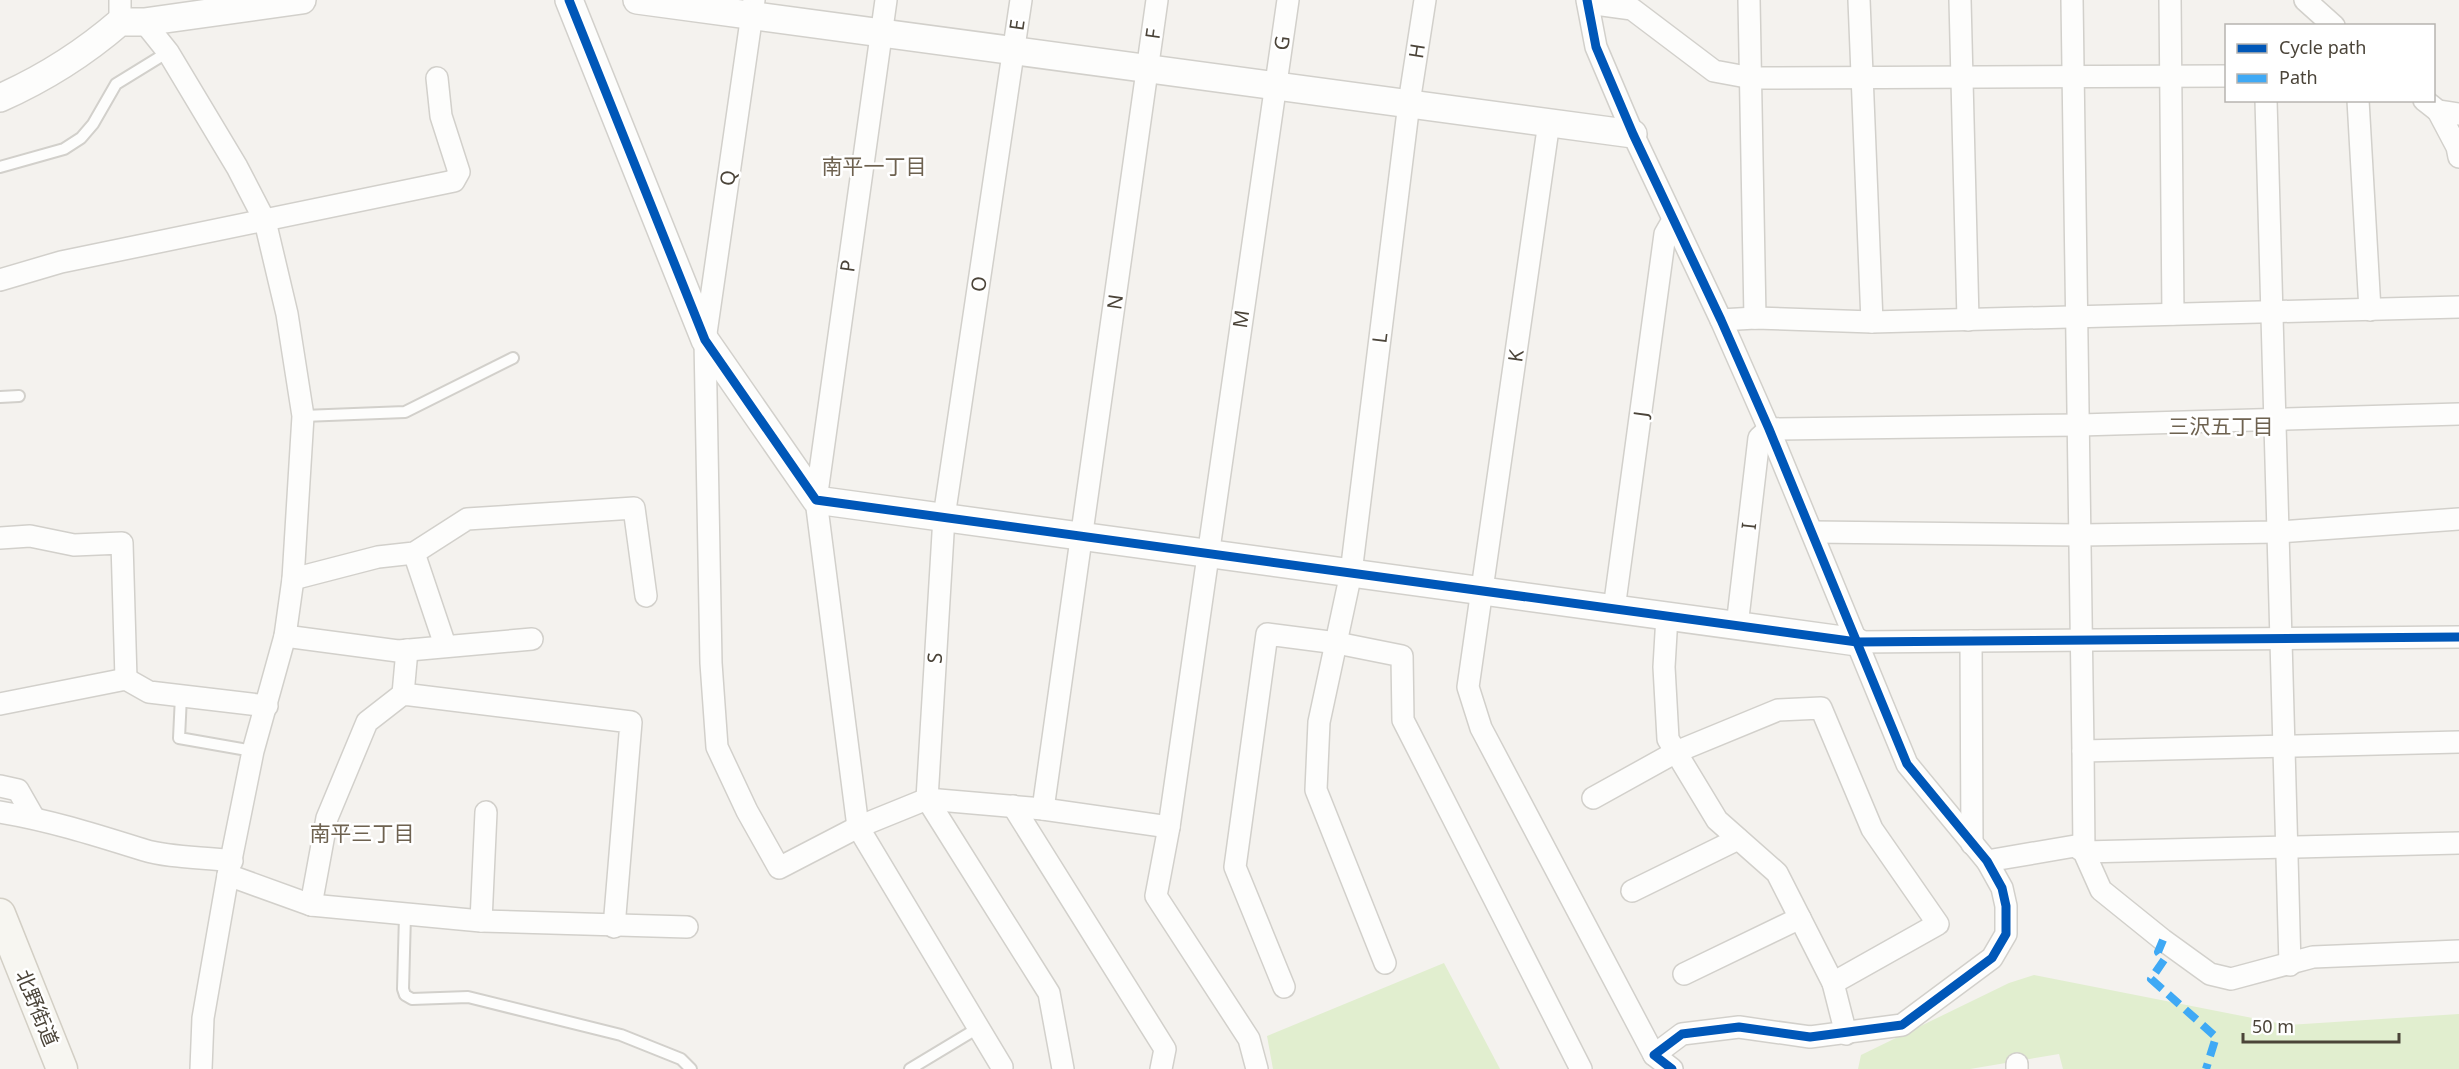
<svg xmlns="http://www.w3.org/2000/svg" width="2459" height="1069" font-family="'Noto Sans','Noto Sans JP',sans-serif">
<rect width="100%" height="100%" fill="#f4f2ee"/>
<g fill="#e1eecf">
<path d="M1444,963l56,106h-227l-6,-33z"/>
<path d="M2034,975l254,50 171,-11v55h-396l-4,-15 -89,15h-112l3,-14 148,-72z"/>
</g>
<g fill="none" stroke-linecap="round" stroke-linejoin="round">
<defs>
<g id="service">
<path d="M0,167l64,-18 17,-11 12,-14 23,-40 52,-32"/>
<path d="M0,397l19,-1"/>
<path d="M303,416l102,-4 108,-54"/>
<path d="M181,696l-2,42 74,13"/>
<path d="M405,915l-2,74 2,6 7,4 56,-2 153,38 60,24 10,10"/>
<path d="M910,1069l68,-41"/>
</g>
<g id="minor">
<path d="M120,0v22"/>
<path d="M754,0l-49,340 6,323 6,84 30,64 32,57 79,-41 69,-28 116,10 126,18"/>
<path d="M886,0l-70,500 42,327 144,240"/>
<path d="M1587,0l9,47 37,87 88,186 48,109 138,335 80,97 15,27 4,18v28l-14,24 -90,67 -92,12 -71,-10 -57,7 -28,21 18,14"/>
<path d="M1749,0l6,318"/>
<path d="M1859,0l13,322"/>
<path d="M1960,0l8,320"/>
<path d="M2072,0l11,751"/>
<path d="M2170,0l3,314"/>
<path d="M2305,0l29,26"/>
<path d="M1588,3l44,6 82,62 38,7 474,-2"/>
<path d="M144,22l24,30 69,115 28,54 22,93 16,102 -10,163 -8,57 -32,115 -25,124"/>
<path d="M2266,100l24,865"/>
<path d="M2358,100l12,210"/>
<path d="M2424,100l14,11 21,3"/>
<path d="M2438,111l19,36 2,10"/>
<path d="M1549,122l-81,565 13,41 173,327"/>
<path d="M0,280l61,-18 393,-81 5,-9 -18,-56 -4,-38"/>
<path d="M1721,320l34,-2 117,4 587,-15"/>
<path d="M1812,532l269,3 197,-3 181,-13"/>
<path d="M0,538l30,-2 44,9 48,-2 4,136"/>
<path d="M414,553l31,92"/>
<path d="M293,579l85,-22 36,-4 53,-34 167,-11 12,88"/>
<path d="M1614,609l51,-375 8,-14"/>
<path d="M1667,616l-3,51 4,72 49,81 60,53 56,110 13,51"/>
<path d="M1737,626l22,-188 10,-9 311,-4 379,-11"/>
<path d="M285,636l113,15 134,-12"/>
<path d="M1971,641l1,203"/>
<path d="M1857,642l602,-5"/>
<path d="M403,694l4,-44"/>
<path d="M0,704l126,-25 23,13 118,14"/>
<path d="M2459,742l-376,9 1,101 375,-9"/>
<path d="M0,786l18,4 16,28"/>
<path d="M1593,798l83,-46 102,-42 43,-2 51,121 66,95 -105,59"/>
<path d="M927,799l17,-282 77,-517"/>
<path d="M927,799l122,194 14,76"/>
<path d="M1013,806l152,243 -4,20"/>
<path d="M1043,809l114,-809"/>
<path d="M0,812c49,8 96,23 144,38 26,8 60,7 88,11"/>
<path d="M1987,861l88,-15 9,6 17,38 62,50 47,34 21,5 82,-22 146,-6"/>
<path d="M1632,891l106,-52"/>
<path d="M311,905l16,-87 40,-96 36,-28 228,28 -17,205"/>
<path d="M481,921l5,-109"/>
<path d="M1385,963l-69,-173 3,-68 32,-149 58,-470 16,-103"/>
<path d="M1684,974l116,-56"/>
<path d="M1284,987l-49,-120 32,-233 70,9 65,13 1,64 178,349"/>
<path d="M2017,1064v5"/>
<path d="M201,1069l2,-51 25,-143 83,30 170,16 206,6"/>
<path d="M1257,1069l-8,-30 -93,-143 13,-69 119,-827"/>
</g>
<g id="tertiary">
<path d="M569,0l136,340 111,160 1041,142"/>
<path d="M637,0l996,134"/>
<path d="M0,98c45,-20 83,-44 120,-76h24l158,-22"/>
</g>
<path id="secondary" d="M0,914l62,155"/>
</defs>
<use href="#service" stroke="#d2d0cb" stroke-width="14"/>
<use href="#minor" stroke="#d2d0cb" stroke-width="24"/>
<use href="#tertiary" stroke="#d2d0cb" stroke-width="30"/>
<use href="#secondary" stroke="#d3cfc5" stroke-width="33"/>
<use href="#service" stroke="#fdfdfc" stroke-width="10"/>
<use href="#minor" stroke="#fdfdfc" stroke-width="21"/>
<use href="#tertiary" stroke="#fdfdfc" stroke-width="27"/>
<use href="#secondary" stroke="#f7f6f1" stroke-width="30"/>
<path stroke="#3fa9f5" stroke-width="8" stroke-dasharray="15 8" stroke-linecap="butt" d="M2163,940l-5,12 6,8 -13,19 65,58 -10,32"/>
<defs>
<g id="cycleway">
<path d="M569,0l136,340 111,160 1041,142 602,-5"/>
<path d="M1587,0l9,47 37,87 88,186 48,109 138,335 80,97 15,27 4,18v28l-14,24 -90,67 -92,12 -71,-10 -57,7 -28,21 18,14"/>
</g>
</defs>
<use href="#cycleway" stroke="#fff" stroke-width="13"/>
<use href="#cycleway" stroke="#0057b8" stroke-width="9"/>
</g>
<g text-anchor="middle" stroke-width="5" stroke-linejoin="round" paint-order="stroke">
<g font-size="20" fill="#4b4439" stroke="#fff">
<text transform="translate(1017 25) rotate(-82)" y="7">E</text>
<text transform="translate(1153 34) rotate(-82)" y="7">F</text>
<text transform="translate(1282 43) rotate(-81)" y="7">G</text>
<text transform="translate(1417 51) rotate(-81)" y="7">H</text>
<text transform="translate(728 178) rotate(-82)" y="7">Q</text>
<text transform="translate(848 266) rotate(-82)" y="7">P</text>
<text transform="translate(979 284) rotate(-82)" y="7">O</text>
<text transform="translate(1115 302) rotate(-82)" y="7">N</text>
<text transform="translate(1241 319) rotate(-82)" y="7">M</text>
<text transform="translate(1380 338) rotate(-83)" y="7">L</text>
<text transform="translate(1516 356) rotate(-82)" y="7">K</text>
<text transform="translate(1641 414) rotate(-82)" y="7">J</text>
<text transform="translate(1749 526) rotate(-83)" y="7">I</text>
<text transform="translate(935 658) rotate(-86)" y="7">S</text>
<text transform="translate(37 1008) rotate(68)" y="7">北野街道</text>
</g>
<g font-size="21" fill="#6e6250" stroke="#fff">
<text x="874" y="174">南平一丁目</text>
<text x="2221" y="434">三沢五丁目</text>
<text x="362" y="841">南平三丁目</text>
</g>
</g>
<rect x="2225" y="24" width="210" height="78" fill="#ffffff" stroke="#b7b4b0" stroke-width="1.5"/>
<rect x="2237" y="44" width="30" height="9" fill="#0057b8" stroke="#b7b4b0" stroke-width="1.5"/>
<text x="2279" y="54" font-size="18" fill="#4b4439">Cycle path</text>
<rect x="2237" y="74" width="30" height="9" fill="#3fa9f5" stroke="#b7b4b0" stroke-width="1.5"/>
<text x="2279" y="84" font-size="18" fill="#4b4439">Path</text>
<path d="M2243 1033v9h156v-9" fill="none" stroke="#4b4439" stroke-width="3"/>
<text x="2252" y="1033" font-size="18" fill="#4b4439" stroke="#ffffff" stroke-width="4.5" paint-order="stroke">50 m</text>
</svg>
